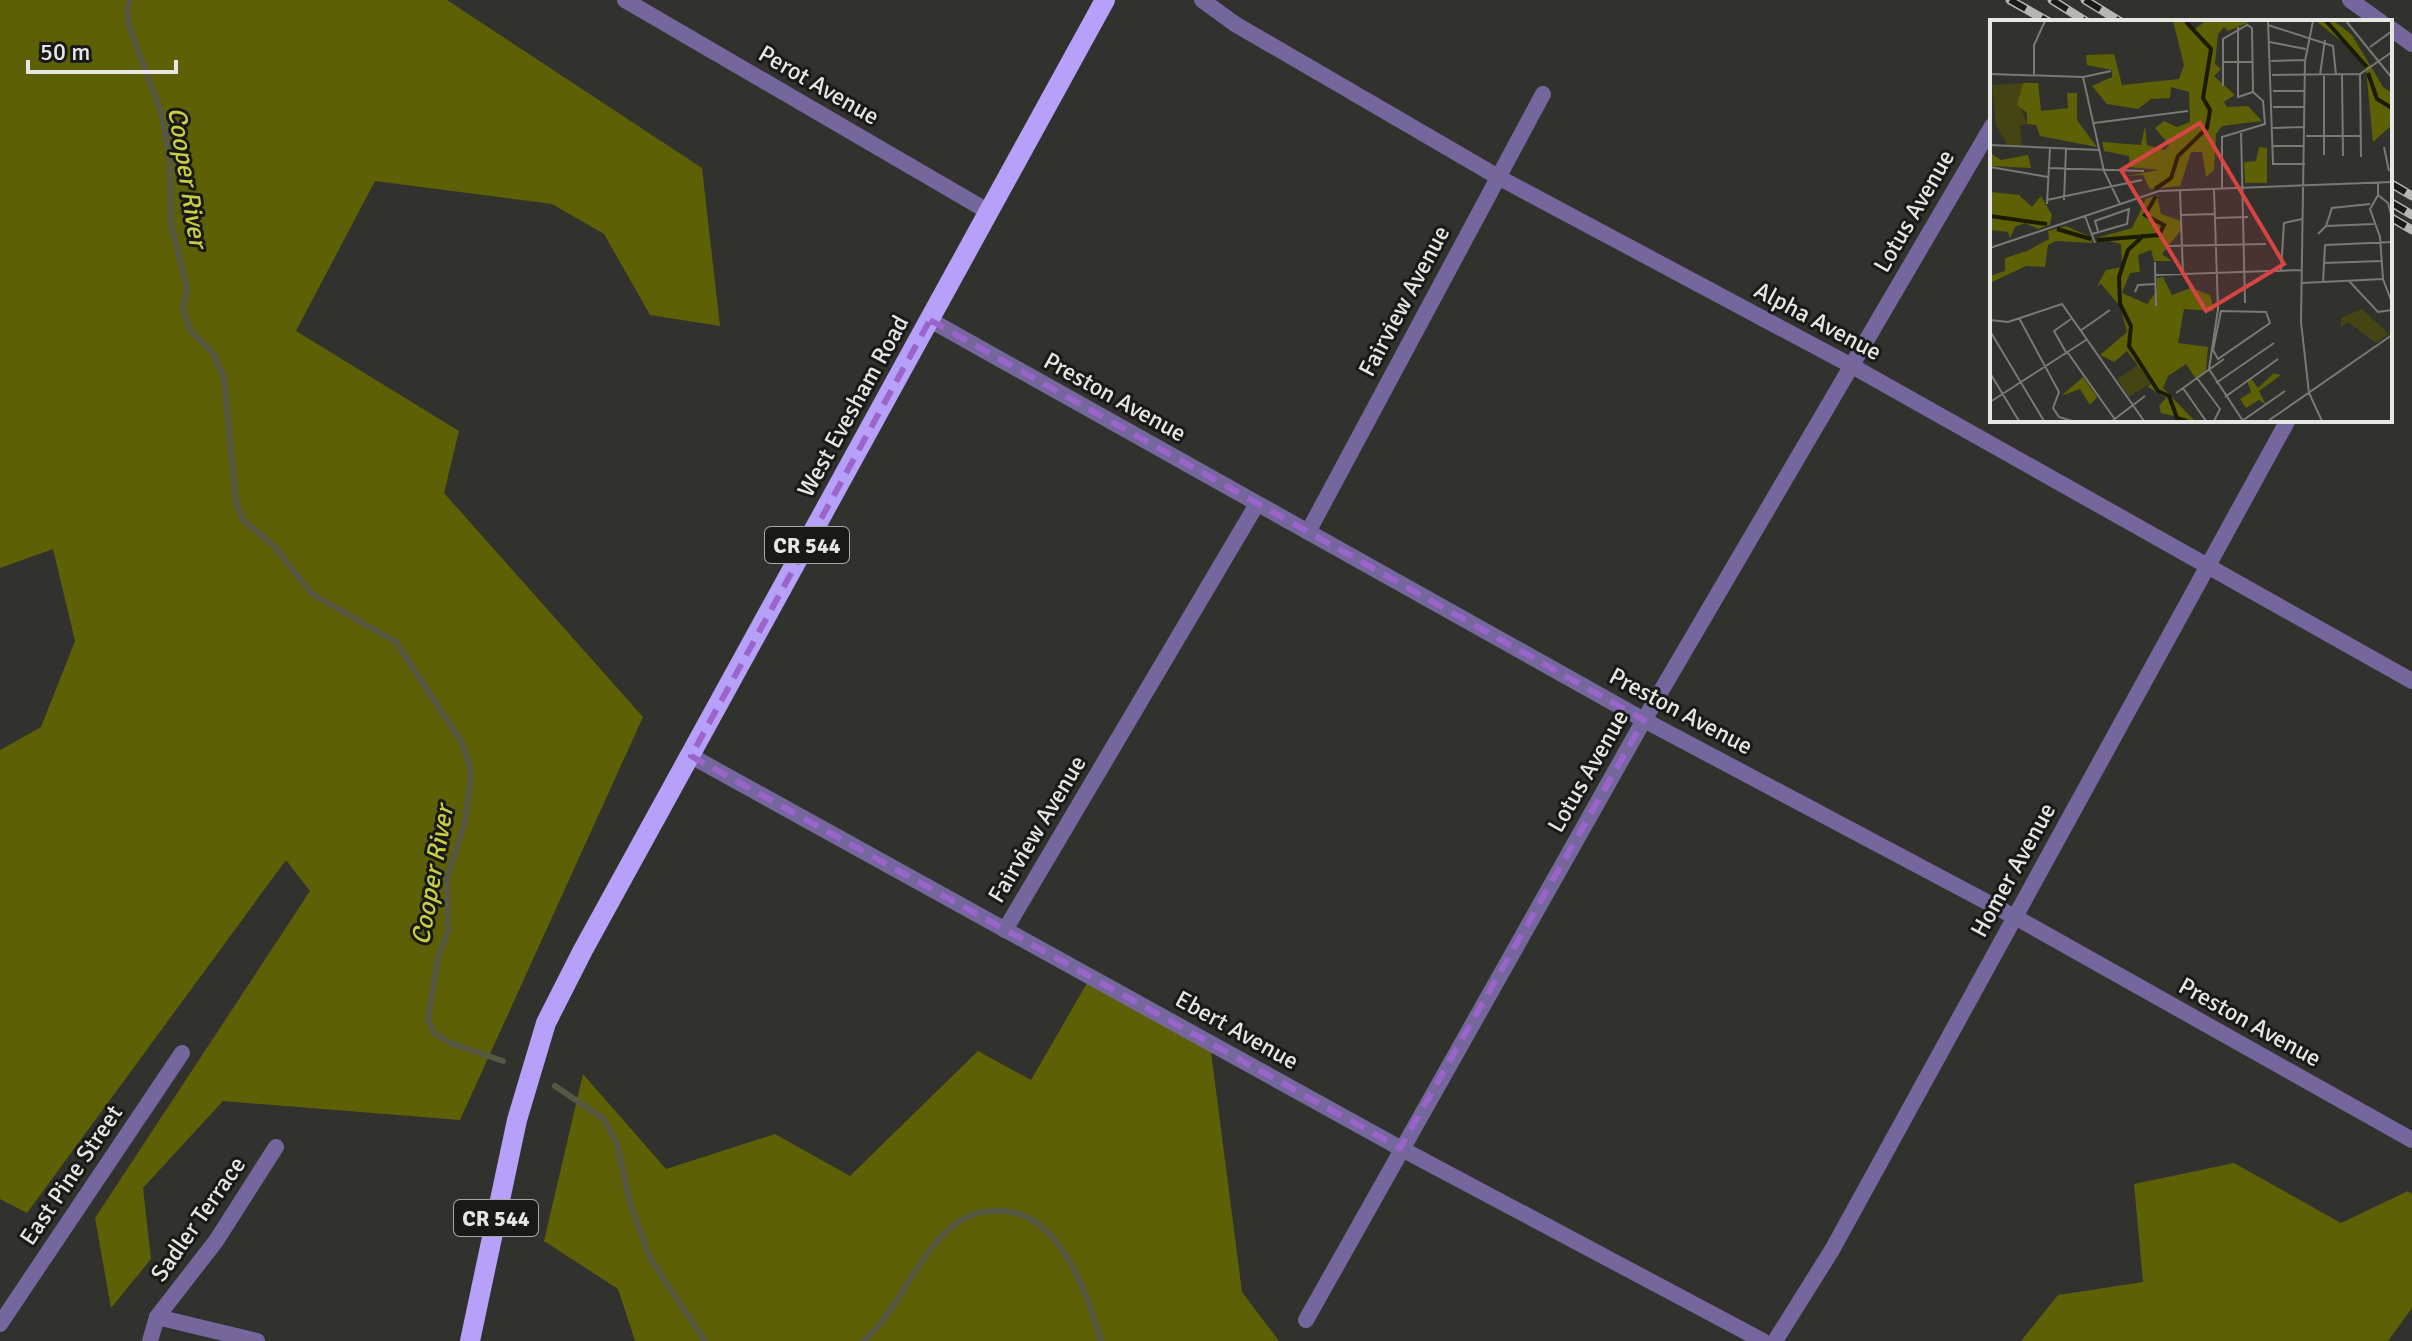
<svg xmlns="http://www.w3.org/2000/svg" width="2412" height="1341" font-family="Signika,sans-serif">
<rect width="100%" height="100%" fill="#31312e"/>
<g fill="#5d6004">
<path d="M0,0h447l255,168 18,158 -70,-11 -46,-81 -52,-30 -177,-23 -79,150 163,100 -15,62 199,224 -183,403 -237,-19 -80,87 8,71 -40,49 -16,-90 215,-327 -24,-31 -259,353 -27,-14v-449l41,-23 34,-86 -22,-92 -53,19z"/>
<path d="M1094,971l115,65 33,256 37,49h-644l-17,-52 -74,-48 39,-167 83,95 109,-35 75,42 128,-125 53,29z"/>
<path d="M2234,1163l107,60 67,-32 4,3v114l-24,33h-367l37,-46 85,-13 -9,-98z"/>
</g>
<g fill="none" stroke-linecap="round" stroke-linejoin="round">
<g stroke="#575844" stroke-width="6">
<path d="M130,0l-3,10 3,19 32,86 8,44 1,65 16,64 -4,21 7,21 23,23 11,25 12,125 7,17 30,25 39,49 84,48 66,101 8,23v17l-5,38 -18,57 1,53 -10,26 -10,63 6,13 16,10 53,18"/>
<path d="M555,1086l49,33 13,25 13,59 20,55 55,83"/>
<path d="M863,1341c36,-30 50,-79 85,-111 12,-11 28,-18 44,-19 65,-7 95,81 109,130"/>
</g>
<g stroke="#75679e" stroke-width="16">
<path d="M625,0l364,212"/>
<path d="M1202,0l33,24 263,153 354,189 560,315"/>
<path d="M2350,0l31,22"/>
<path d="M2390,28l22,16"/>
<path d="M1308,532l235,-438"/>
<path d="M691,756l709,392 363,193"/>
<path d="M1005,930l252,-426"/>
<path d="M157,1317l100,24"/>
<path d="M1306,1320l338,-600 348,-594"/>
<path d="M0,1324l182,-271"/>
<path d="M150,1341l7,-24 59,-76 60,-94"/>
<path d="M1775,1341l57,-91 456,-830"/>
</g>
<path stroke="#75679e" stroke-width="16" d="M930,320l714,400 371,197 397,223"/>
<path stroke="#b7a0f9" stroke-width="20" d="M470,1341l47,-221 29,-97 37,-73 522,-950"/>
<defs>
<g id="rail">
<path d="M2010,0l39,22"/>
<path d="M2052,0l35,22"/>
<path d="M2085,0l36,22"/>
<path d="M2390,183l22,13"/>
<path d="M2390,202l22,13"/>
<path d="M2390,217l22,13"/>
</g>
</defs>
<use href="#rail" stroke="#b6b6b4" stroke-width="9"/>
<use href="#rail" stroke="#191918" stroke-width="6" stroke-dasharray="18" stroke-linecap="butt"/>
</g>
<path fill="none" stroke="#9b64ca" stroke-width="6" stroke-dasharray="16 10" stroke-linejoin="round" d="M930,320l714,400 -244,428 -709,-392z"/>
<g text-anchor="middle" stroke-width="6" stroke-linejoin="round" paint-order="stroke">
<g fill="#191918" stroke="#a8a8a7" stroke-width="2">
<rect x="765" y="527" width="84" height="36" rx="6"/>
<rect x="454" y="1200" width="84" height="36" rx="6"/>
</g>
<g font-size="22" font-weight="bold" fill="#e6e6e4">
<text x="807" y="553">CR 544</text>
<text x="496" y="1226">CR 544</text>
</g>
<g font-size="24" fill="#e6e6e4" stroke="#191918">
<text transform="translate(819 85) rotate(30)" y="8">Perot Avenue</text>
<text transform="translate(1914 211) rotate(-60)" y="8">Lotus Avenue</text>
<text transform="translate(1404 301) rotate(-62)" y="8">Fairview Avenue</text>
<text transform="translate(1818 321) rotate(28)" y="8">Alpha Avenue</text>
<text transform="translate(1115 397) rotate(29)" y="8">Preston Avenue</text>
<text transform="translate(853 406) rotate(-61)" y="8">West Evesham Road</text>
<text transform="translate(1681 711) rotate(28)" y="8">Preston Avenue</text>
<text transform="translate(1588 771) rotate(-60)" y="8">Lotus Avenue</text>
<text transform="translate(1037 829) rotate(-59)" y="8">Fairview Avenue</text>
<text transform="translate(2013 870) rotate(-61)" y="8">Homer Avenue</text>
<text transform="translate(2250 1022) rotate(29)" y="8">Preston Avenue</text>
<text transform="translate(1237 1030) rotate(29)" y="8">Ebert Avenue</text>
<text transform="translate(71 1175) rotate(-56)" y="8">East Pine Street</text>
<text transform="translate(198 1219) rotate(-55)" y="8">Sadler Terrace</text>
</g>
<g font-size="26" font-style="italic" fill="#c9ce43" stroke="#191918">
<text transform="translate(188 177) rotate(81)" y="9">Cooper River</text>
<text transform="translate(432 875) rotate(-80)" y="9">Cooper River</text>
</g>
</g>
<g transform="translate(1990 20)">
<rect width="402" height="402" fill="#31312e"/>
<path d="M33,63l-4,19 8,22 -7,2 2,21 -14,-1 -12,-20 -4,-41zM372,289l27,25 -13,9 -28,-21 -7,5v-9zM148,345l13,18 -22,14 -12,-18z" fill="#444512"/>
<path d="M183,1h12l8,10 12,-10h47l-24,10 -4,-4 -6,7 -3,30 6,5 -7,7 21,19 -11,7 3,5 21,-1 14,15 -40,5 -6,8 -2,36 -8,7 -4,-25h-11l-11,34 -30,3 -7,-14 -16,1 32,-6 -29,-3 -1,-11 -25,-5 -2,-9 39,3 4,-19 2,19 18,5 4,-5 -14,-17 9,-7 13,6 13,-5 -1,-30 -18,-5 -1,11 -19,1 -13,10 -31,-5 -15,-18 20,-9v-7l-25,-5 -1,-10 28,-1 8,31 57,-6 5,-14zM326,1h18l18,14 31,52 9,6v32l-19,17 -7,-73 -14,-19zM33,63h15l3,28 27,-3 -1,-15h10v27l20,27 -57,-11 -4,-11 -9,-1v-11l-10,-8zM269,127l8,1v35h-22l-1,-21 12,-1zM2,134l9,6 27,-5 3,13 -40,-2zM0,172l29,3 13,12 9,-11 11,19 -2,10 -12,4 -13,-6 -10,4 -5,11 -2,-6 -18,-2zM167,175l4,19 20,7v9l-19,24 10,7h-18l-3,-11 -13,5 2,17 -10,1 -8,20 25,11 10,-13v-13l6,-1 9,18 19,-7 19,7 4,16 -30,-2 -6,34 30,4 -2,25 -10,7 -10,-15 -18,12 -5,12 32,33 -34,-8 -2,-7 7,-8 -18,-11 3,-4 -24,-32 -13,11 -14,-7 27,-23 -7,-26 -19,-22 -4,2 9,-16 16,-3 -1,-23 -25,-6 36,-10 14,-29zM76,206l25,11 1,6 -36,-2 -8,4 -3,22 -19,-1 -36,17v-7l15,-5v-13l22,-7 22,-12 -1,-8zM284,353l7,2 -22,16 7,14 -7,-5 -13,8 -6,-9 11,-7 -4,-11 4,-3 7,10zM93,357l14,20 -7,8 -10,-16 -19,7z" fill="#5d6004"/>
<path fill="none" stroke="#1a1b00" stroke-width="4" d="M336,1l41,46M378,53l9,26 15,9M165,169l16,-11 7,-22 29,-28 3,-18 -7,-12 8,-49 -25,-27M0,196l57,8M67,209l34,10M154,215l-16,15 -9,27 1,27 11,22 -2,20 29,45 11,5 8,22 9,3M107,220l62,-5 5,-10 -19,-10 11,-19"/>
<path fill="none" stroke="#797977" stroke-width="2" d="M278,1l5,143h32M323,1l-8,40 -4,261 8,71 13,28M356,1l46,57M278,5l65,21 3,29M248,7v70l15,-5M279,22l37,7M380,27l22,-16M281,41l34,-1M232,42h31M0,54l93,3M44,54v-29l11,-24M370,54l1,83M282,55l88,-1 32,-22M330,55l5,-35M352,55l1,81M334,56v79M93,57l21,94 16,33M93,57l28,-6M283,71h31M283,87h31M104,103l94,-12M283,108l31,-1M251,110l4,173M316,116h55M0,125l109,5M283,126h31M394,127l5,24M0,147l58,10M59,148l95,3M388,163v12l-8,14 10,28 3,42 9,24M232,168v-51l43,-13 -2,-23 -10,-9 -1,-64 -5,-3 -24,14v47M224,170l4,119 -9,60 34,52M190,171l3,83M388,175l10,8 4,15M57,180l95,-20M74,180l2,-51M57,184l3,-56M191,195l33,-1M95,196l10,27M224,198l34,-1M336,206l6,-18 38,-4M102,214l35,-10 2,-15 -34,12 3,10M328,214l8,-8 48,-2M335,225l67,-3M178,226l98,-2M0,228l169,-57 233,-9M165,242l1,44M334,243l57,-2M285,251l27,-1M291,251l3,-48 18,-4M165,255l114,-4M359,261l29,31 14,-2M312,263l81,-4M333,263l2,-38M145,272l3,-7 18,-1M231,291l45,1 4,11 -52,36 -5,-9zM29,298l40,74 -6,16 6,9 13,4M0,300l18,2 54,-18 82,117M0,311l54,90M90,311l30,-21M78,333l48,68M77,334l-13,-23 17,-12M0,353l29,48M207,358l23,31 -6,12M226,363l58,-40M193,368l23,33M186,373l48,-34M235,377l53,-38M0,382l96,-62M122,401l33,-25M252,401l43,-30M278,401l124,-86"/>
<path fill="#d84444" fill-opacity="0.15" stroke="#d84444" stroke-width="4" d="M210,103l84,141 -78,47 -85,-141z"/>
<rect width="402" height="402" fill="none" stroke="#e6e6e4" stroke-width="4"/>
</g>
<path d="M28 60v12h148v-12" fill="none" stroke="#e6e6e4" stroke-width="4"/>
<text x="40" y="60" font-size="24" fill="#e6e6e4" stroke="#191918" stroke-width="6" paint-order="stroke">50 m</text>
</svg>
